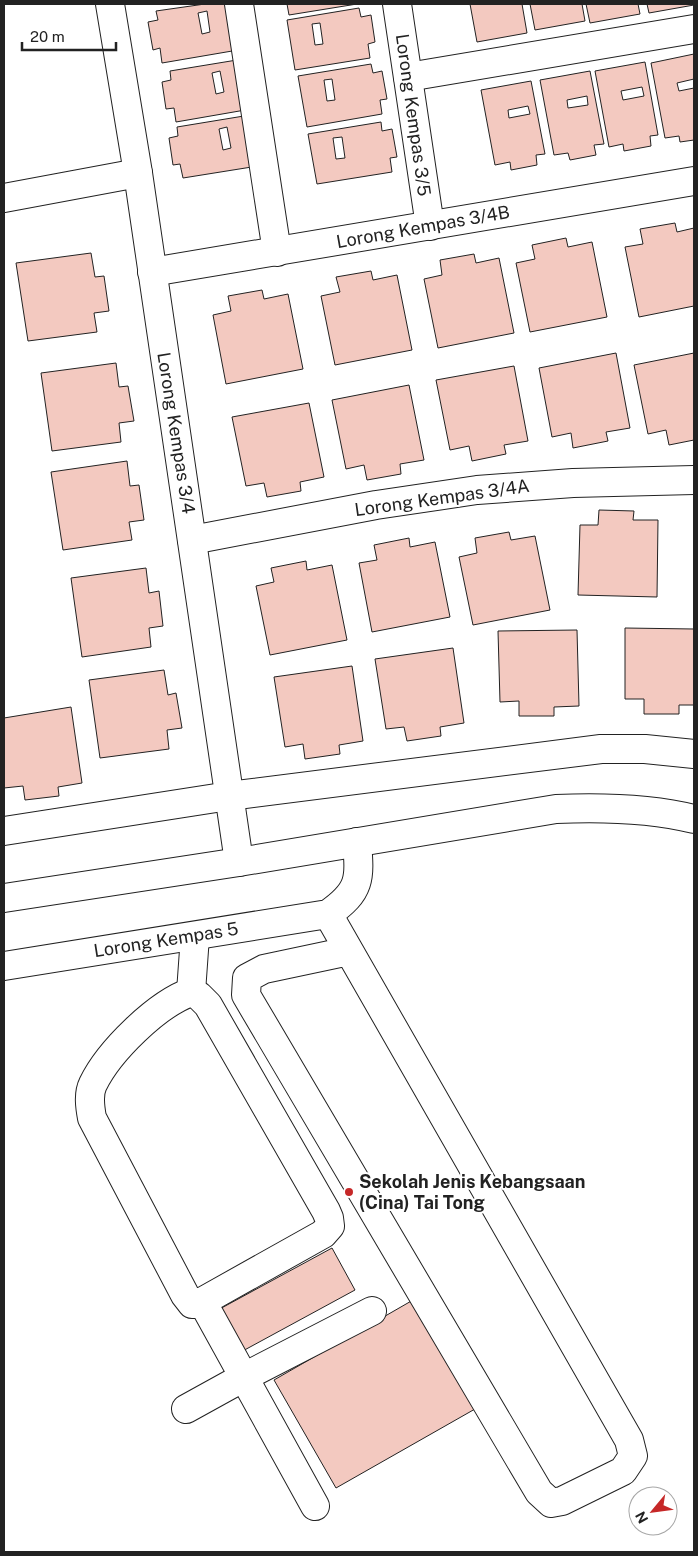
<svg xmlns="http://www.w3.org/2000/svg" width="698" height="1556" font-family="'Public Sans',sans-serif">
<rect width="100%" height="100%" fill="#fff"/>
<g fill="#f3c9c0" stroke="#222" fill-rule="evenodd">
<path d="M205,4h25l8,46 -76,13 -2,-15 -7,2 -5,-28 10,-2 -2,-9zM207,11l3,21 -8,2 -4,-21z"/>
<path d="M287,4h70l-68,11z"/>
<path d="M470,4h52l5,29 -50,9z"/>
<path d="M530,4h52l3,17 -50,9z"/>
<path d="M586,4h52l2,10 -50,9z"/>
<path d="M647,4h47v1l-45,8z"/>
<path d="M359,8l2,9 10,-2 4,27 -7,2 2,14 -75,12 -8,-50zM320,23l3,21 -8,1 -3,-21z"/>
<path d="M694,54v25l-17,4 2,8 15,-3v52l-14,2 -1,-6 -14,2 -14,-75z"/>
<path d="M243,59l8,50 -75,13 -2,-14 -8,1 -4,-27 9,-2 -1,-9zM220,71l4,21 -8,2 -4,-21z"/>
<path d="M645,62l13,73 -8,1 1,10 -27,5 -1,-7 -14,3 -14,-76zM642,87l2,9 -21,4 -2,-9z"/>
<path d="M371,64l2,9 9,-2 5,28 -7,1 2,14 -75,13 -9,-51zM332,79l3,21 -8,1 -3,-21z"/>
<path d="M590,71l14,73 -10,1 2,10 -26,5 -2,-7 -14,2 -14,-75zM587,96l1,9 -20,3 -1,-8z"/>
<path d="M531,81l14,73 -9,1 1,10 -26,5 -1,-8 -15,3 -14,-75zM528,106l2,8 -21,4 -1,-8z"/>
<path d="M250,115l8,51 -75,12 -3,-14 -7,1 -4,-27 9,-2 -1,-9zM227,127l4,21 -8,2 -4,-21z"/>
<path d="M381,122l1,9 10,-2 5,28 -7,1 2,14 -75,12 -9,-50zM342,137l3,21 -9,1 -3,-21z"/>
<path d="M675,223l2,9 17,-4v78l-55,11 -14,-70 18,-3 -3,-15z"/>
<path d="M566,238l2,9 24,-5 15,75 -77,15 -14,-69 19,-4 -3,-14z"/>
<path d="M91,253l4,24 9,-1 5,35 -15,2 3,19 -69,9 -12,-78z"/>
<path d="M474,254l2,9 23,-5 15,75 -76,15 -14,-69 18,-4 -2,-15z"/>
<path d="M371,271l2,9 24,-5 15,75 -77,15 -14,-69 19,-4 -4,-15z"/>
<path d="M262,290l2,9 24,-5 15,75 -77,15 -13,-69 18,-4 -3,-15z"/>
<path d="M616,353l14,75 -24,4 2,9 -35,7 -2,-15 -19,4 -13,-69z"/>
<path d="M694,353v87l-25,5 -3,-15 -18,4 -14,-69z"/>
<path d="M116,363l3,24 9,-1 6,35 -15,2 2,19 -69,9 -11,-78z"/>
<path d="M514,366l14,75 -24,4 2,9 -34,7 -3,-15 -19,4 -14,-70z"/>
<path d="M409,385l15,75 -24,4 1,10 -34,6 -3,-15 -18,4 -14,-69z"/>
<path d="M309,403l15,74 -24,5 1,9 -34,6 -3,-14 -18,3 -14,-69z"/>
<path d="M127,461l3,25 9,-1 5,35 -15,2 3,18 -69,10 -12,-78z"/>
<path d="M599,510l35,1 -1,9h25l-1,77 -79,-2 2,-70h18z"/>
<path d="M509,532l2,8 24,-4 15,74 -77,15 -14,-68 18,-4 -2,-15z"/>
<path d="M409,538l1,9 25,-5 15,75 -78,15 -13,-69 18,-3 -3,-15z"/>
<path d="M306,561l1,9 25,-5 15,75 -77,15 -14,-69 18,-4 -3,-14z"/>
<path d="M146,568l3,25 10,-2 4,35 -14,2 2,19 -69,10 -11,-79z"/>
<path d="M625,628l69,1v76h-15v9h-35v-15h-19z"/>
<path d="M577,630l2,76 -25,1v9h-35v-15l-19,1 -2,-71z"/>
<path d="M453,648l11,75 -24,4 1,9 -34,5 -3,-14 -18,2 -11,-70z"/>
<path d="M352,666l11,75 -24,4 1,9 -35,5 -2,-15 -18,3 -11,-70z"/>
<path d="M164,670l4,25 8,-2 6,35 -15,2 2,19 -69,9 -11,-78z"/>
<path d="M71,707l11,76 -24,4 1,9 -34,4 -2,-14 -19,2v-70z"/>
<path d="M332,1248l23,42 -116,63 -23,-42z"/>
<path d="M413,1300l62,109 -139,79 -62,-108z"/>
</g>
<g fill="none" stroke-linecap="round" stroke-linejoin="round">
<defs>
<g id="minor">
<path d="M110,4l28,169 101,689"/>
<path d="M239,4l38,248"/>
<path d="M397,4l33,222"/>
<path d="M408,77l286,-48"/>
<path d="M4,198l134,-25"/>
<path d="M152,272l542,-91"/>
<path d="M192,540l184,-35 101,-15 96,-7 121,-3"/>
<path d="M4,831l225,-35 372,-47h44l49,5"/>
<path d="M4,898l235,-36 317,-53c46,-2 93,-1 138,10"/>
<path d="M328,914l301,526 4,16 -10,15 -61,30 -11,2 -12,-11 -293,-497 1,-17 17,-9 85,-18"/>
<path d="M4,966l324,-52c33,-23 32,-35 29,-72"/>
<path d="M191,992l8,4 9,9 118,206 3,7 1,8 -7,8 -125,70h-6l-7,-9 -93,-177c-2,-11 -4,-24 1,-34 16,-33 64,-80 98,-92z"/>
<path d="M191,992l4,-56"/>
<path d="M203,1303l112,203"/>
<path d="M186,1409l58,-32 128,-66"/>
</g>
</defs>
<use href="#minor" stroke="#222" stroke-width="30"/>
<use href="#minor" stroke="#fff" stroke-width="28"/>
</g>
<circle fill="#c62828" stroke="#fff" stroke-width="2" cx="349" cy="1192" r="5"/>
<g text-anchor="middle" stroke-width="4" stroke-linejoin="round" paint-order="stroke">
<g font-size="18" fill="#222" stroke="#fff">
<text transform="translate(413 115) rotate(82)" y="6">Lorong Kempas 3/5</text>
<text transform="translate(423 227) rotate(-10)" y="6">Lorong Kempas 3/4B</text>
<text transform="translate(176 433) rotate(81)" y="6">Lorong Kempas 3/4</text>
<text transform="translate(442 498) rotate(-8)" y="6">Lorong Kempas 3/4A</text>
<text transform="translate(166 940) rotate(-9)" y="6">Lorong Kempas 5</text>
</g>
<g font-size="18" font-weight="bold" fill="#222" stroke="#fff" text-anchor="start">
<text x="359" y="1188">Sekolah Jenis Kebangsaan<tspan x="359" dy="21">(Cina) Tai Tong</tspan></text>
</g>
</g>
<rect width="698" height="1556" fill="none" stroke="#222222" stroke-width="10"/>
<g transform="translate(653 1511) rotate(241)"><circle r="24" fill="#ffffff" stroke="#a7a7a7"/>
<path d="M0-4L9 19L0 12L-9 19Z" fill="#c62828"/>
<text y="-8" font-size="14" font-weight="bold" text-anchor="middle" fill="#222222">N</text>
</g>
<path d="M22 42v8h94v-8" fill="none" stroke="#222222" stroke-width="2.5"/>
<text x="30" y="42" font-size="15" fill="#222222" stroke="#ffffff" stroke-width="4" paint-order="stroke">20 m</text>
</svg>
